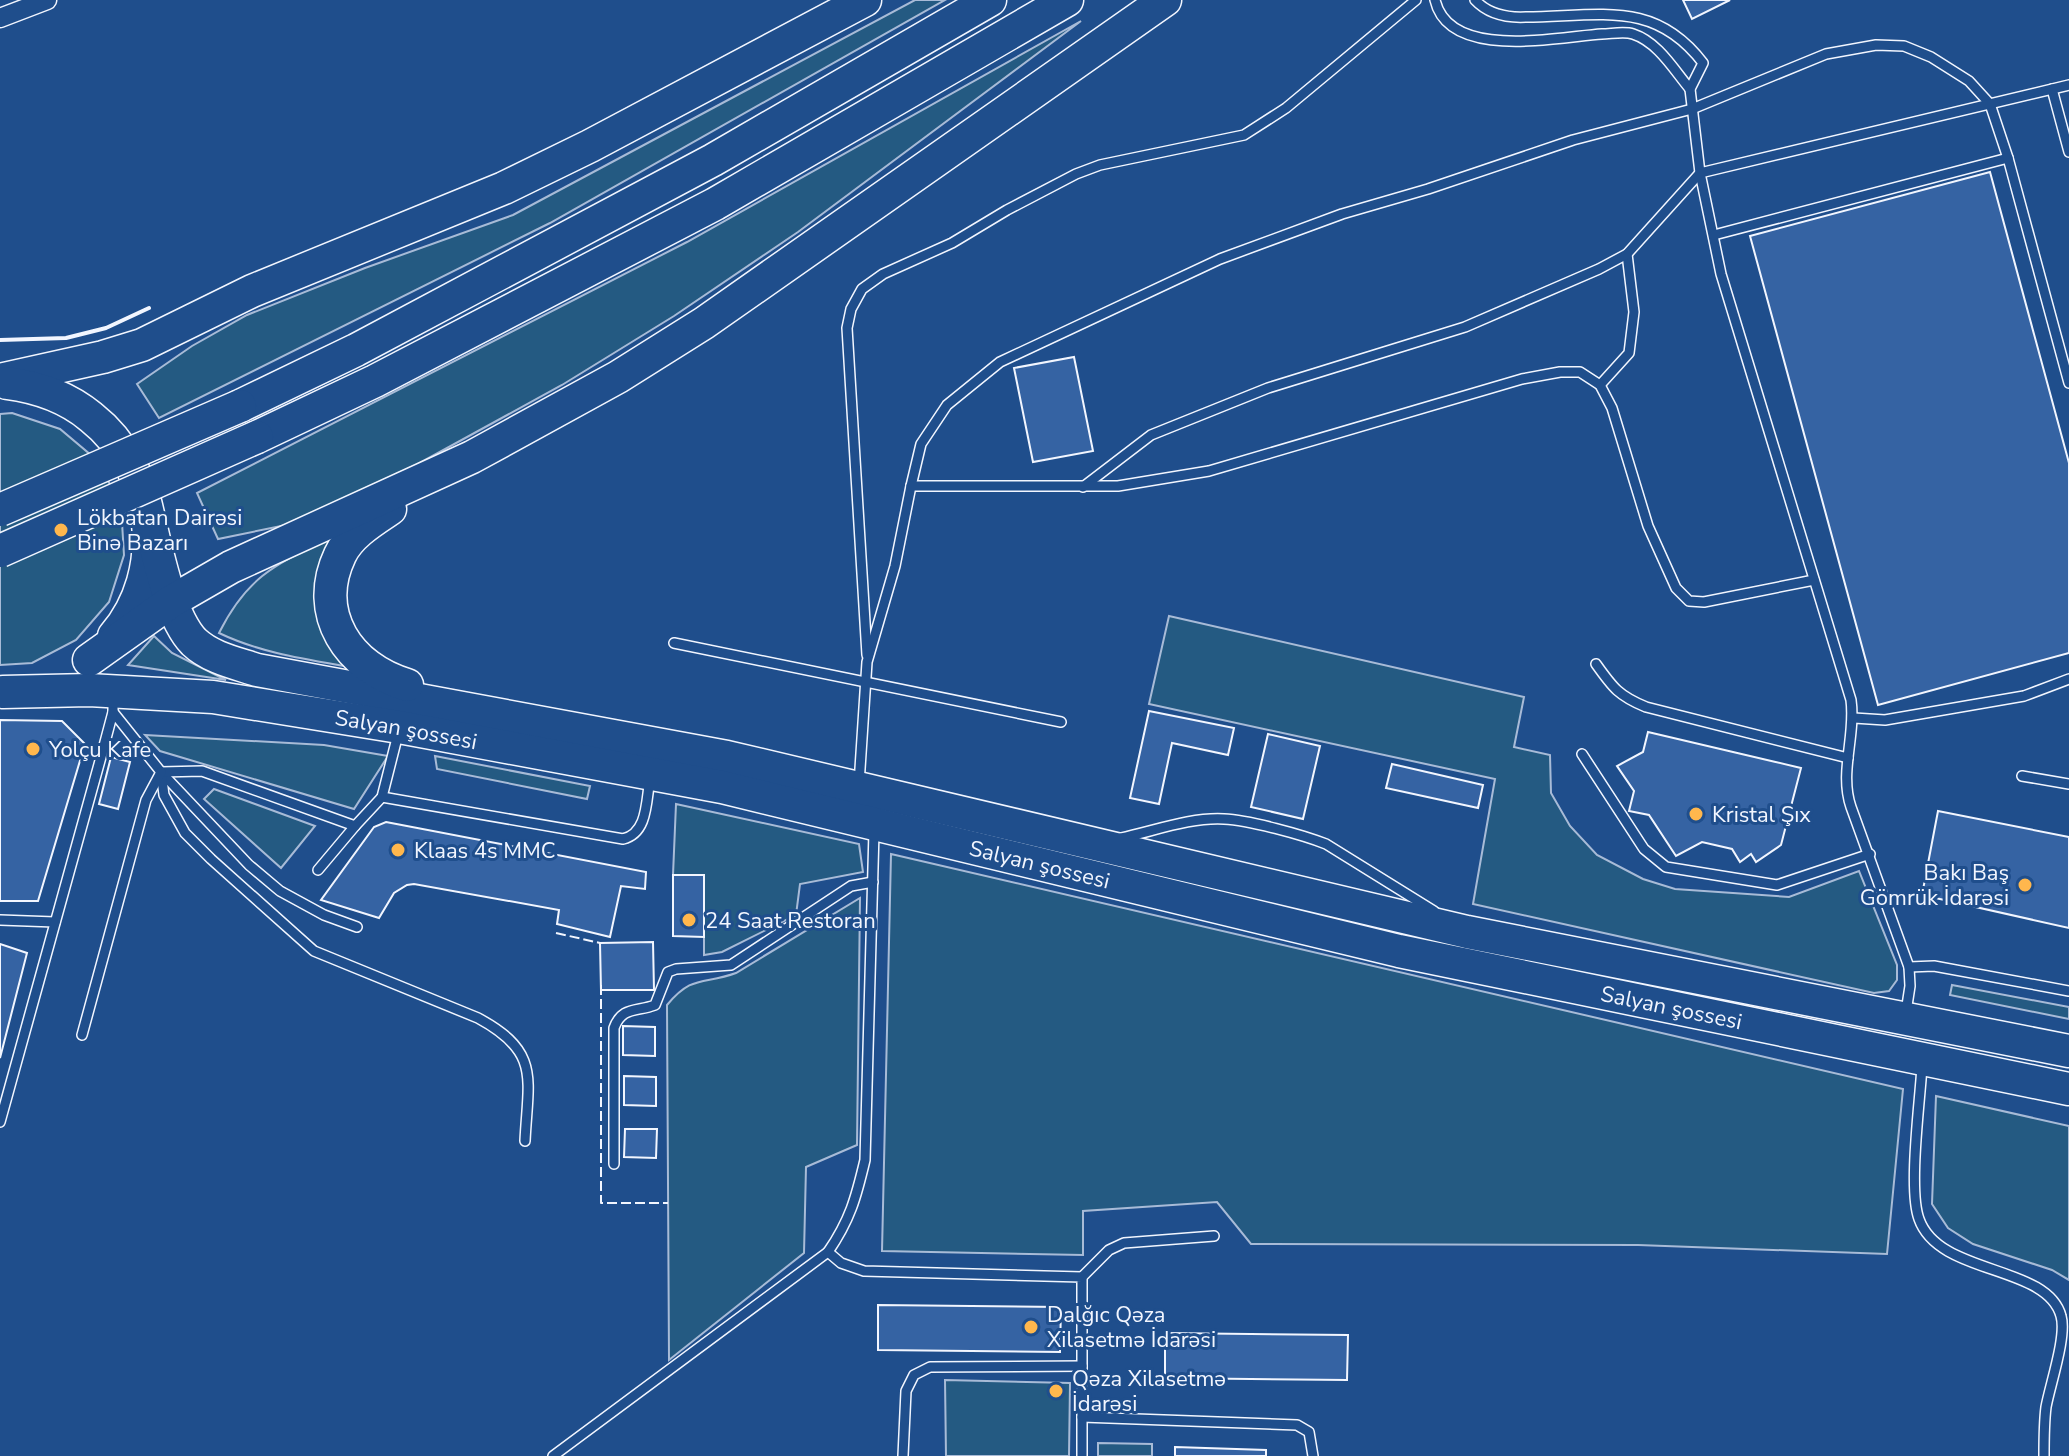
<svg xmlns="http://www.w3.org/2000/svg" width="2069" height="1456" font-family="'Nunito Sans',sans-serif">
<rect width="100%" height="100%" fill="#1f4e8c"/>
<g fill="#245a82" stroke="#a8bbd7" stroke-width="2">
<path d="M915,0h30l-395,223 -391,195 -22,-34 55,-38 55,-31 118,-47 148,-53z"/>
<path d="M1081,21l-283,211 -124,84 -112,69 -146,80 -130,60 -68,14 -21,-46 490,-251z"/>
<path d="M12,413l48,16 38,32 23,45 3,49 -15,47 -33,38 -44,23 -32,2v-251z"/>
<path d="M332,537l18,130c-46,-8 -89,-14 -131,-34 29,-58 58,-69 113,-96z"/>
<path d="M1169,616l355,81 -10,50 36,8 1,38 19,33 27,29 46,24 32,10 114,8 70,-26 38,94v15l-8,11 -15,2 -401,-89 22,-125 -346,-75z"/>
<path d="M154,636l18,17 54,27 -98,-15z"/>
<path d="M145,735l179,10 64,11 -34,53 -194,-58z"/>
<path d="M435,756l155,30 -3,13 -150,-30z"/>
<path d="M214,789l101,37 -34,42 -77,-69z"/>
<path d="M676,804l183,40 4,28 -63,12 -4,31 -74,37 -18,3v-80h-31z"/>
<path d="M891,854l1012,235 -16,165 -249,-9 -387,-1 -34,-42 -134,9v44l-201,-4z"/>
<path d="M860,898l-3,247 -51,22 -2,86 -135,107 -2,-355c26,-31 36,-20 69,-32z"/>
<path d="M1952,985l117,22v12l-119,-24z"/>
<path d="M1936,1096l133,30v154l-17,-10 -79,-26 -25,-16 -16,-24z"/>
<path d="M945,1380l125,3 -1,73h-123z"/>
<path d="M1098,1443l54,1v12h-54z"/>
</g>
<g fill="#3563a3" stroke="#f2f6ff" stroke-width="2">
<path d="M1683,0h47l-38,19z"/>
<path d="M1990,172l79,291v190l-191,52 -128,-469z"/>
<path d="M1074,357l19,94 -60,11 -19,-94z"/>
<path d="M1149,711l85,17 -6,27 -56,-12 -13,61 -29,-6z"/>
<path d="M0,720l62,1 23,23 -47,157h-38z"/>
<path d="M1648,732l153,36 -20,77 -25,17 -5,-8 -11,8 -8,-13 -30,-7 -26,14 -27,-41 -20,-4 5,-20 -17,-25 26,-14z"/>
<path d="M1268,734l52,12 -17,73 -52,-12z"/>
<path d="M111,757l19,5 -12,47 -19,-5z"/>
<path d="M1392,764l91,21 -5,23 -92,-20z"/>
<path d="M1938,811l131,26v91l-147,-33z"/>
<path d="M386,822l260,50 -1,17 -24,-3 -11,51 -53,-13 2,-14 -145,-26 -7,1 -13,8 -15,25 -58,-18 53,-73z"/>
<path d="M673,875h31v62l-31,-1z"/>
<path d="M653,942l1,48h-53l-1,-47z"/>
<path d="M0,944l27,9 -27,105z"/>
<path d="M623,1026l32,1v29l-32,-1z"/>
<path d="M624,1076l32,1v29l-32,-1z"/>
<path d="M625,1129h32l-1,29 -32,-1z"/>
<path d="M878,1305l183,2 -1,45 -182,-2z"/>
<path d="M1165,1333l183,2 -1,45 -182,-2z"/>
<path d="M1175,1447l91,3v6h-91z"/>
</g>
<g fill="none" stroke-linecap="round" stroke-linejoin="round">
<defs>
<g id="lane">
<path d="M1435,0c14,61 122,37 167,34 9,0 22,-3 31,0 25,8 41,36 57,55"/>
<path d="M1475,0c13,14 32,18 51,17 76,-1 129,-17 177,46l-13,26 10,84 21,101 130,426c5,36 -12,72 0,107l58,160 1,19 -4,26"/>
<path d="M2052,89l17,63"/>
<path d="M1714,235l294,-77"/>
<path d="M1600,385l29,-32 5,-41 -7,-58"/>
<path d="M911,486l10,-42 26,-39 53,-43 220,-103 122,-45 86,-25 145,-49 119,-31 134,-55 50,-9 28,1 27,11 38,24 21,23 18,54 61,225"/>
<path d="M1083,487l68,-52 117,-47 197,-61 134,-58 28,-15 73,-81 369,-88"/>
<path d="M674,643l387,79"/>
<path d="M867,655l-20,-327 4,-19 11,-20 21,-15 69,-31 55,-33 69,-36 24,-9 144,-30 42,-27 130,-108"/>
<path d="M1596,664c17,24 23,32 50,43l202,51"/>
<path d="M113,712l48,60 88,93 31,26 44,24 33,12"/>
<path d="M1854,718l31,2 139,-24 45,-17"/>
<path d="M398,734l-16,63 -27,29 -153,-55 -41,1 3,23 21,38 26,26 103,92 164,67c63,34 50,60 47,123"/>
<path d="M1582,754l62,95 22,18 111,18 93,-31"/>
<path d="M2022,776l47,8"/>
<path d="M859,784l8,-122 28,-96 16,-80h207l91,-15 313,-92 38,-7h20l20,13 12,23 36,118 28,62 13,13 15,1 110,-22"/>
<path d="M382,797l241,42c25,-6 23,-38 27,-60"/>
<path d="M1121,838c33,-7 70,-21 103,-19 25,1 79,16 102,25l108,67"/>
<path d="M318,870l37,-44"/>
<path d="M0,920l55,2"/>
<path d="M1909,967l25,-1 135,25"/>
<path d="M82,1035l64,-235 15,-28"/>
<path d="M1922,1066c-2,36 -14,123 -3,153 20,57 128,45 142,97 6,20 -11,69 -15,91 -2,16 -2,33 -2,49"/>
<path d="M0,1122l101,-365 12,-45v-15"/>
<path d="M614,1164v-136c8,-22 23,-16 41,-23l13,-33 8,-3 55,-4 120,-79 22,-4"/>
<path d="M828,1252l13,11 23,8 218,6v179"/>
<path d="M1082,1277l27,-27 15,-7 90,-7"/>
<path d="M1082,1417l215,8 12,7 4,24"/>
<path d="M553,1456l275,-204c22,-32 28,-54 37,-92l9,-329"/>
<path d="M903,1456l3,-65 8,-16 16,-8 152,-1"/>
</g>
<path id="street" d="M0,18l47,-18"/>
<g id="highway">
<path d="M0,380l103,-23 39,-12 110,-54 252,-103 86,-42 275,-146"/>
<path d="M7,383c31,4 60,14 84,34 66,52 78,155 23,219"/>
<path d="M240,406l116,-56 357,-190 277,-160"/>
<path d="M257,437l118,-56 340,-177 352,-204"/>
<path d="M143,494c11,40 23,119 51,148 17,16 42,21 63,28l470,87 740,175 602,119"/>
<path d="M390,509c-18,12 -41,26 -50,46 -28,59 9,113 67,130"/>
<path d="M89,660l83,-59 59,-34 241,-110 146,-80 86,-54 461,-323"/>
<path id="s1" d="M3,692l86,-2 124,7 186,30 323,60 677,164 670,138"/>
</g>
</defs>
<use href="#lane" stroke="#f2f6ff" stroke-width="12"/>
<use href="#street" stroke="#f2f6ff" stroke-width="21"/>
<use href="#highway" stroke="#f2f6ff" stroke-width="35"/>
<use href="#lane" stroke="#1f4e8c" stroke-width="9"/>
<use href="#street" stroke="#1f4e8c" stroke-width="18"/>
<use href="#highway" stroke="#1f4e8c" stroke-width="32"/>
<defs>
<g id="highway-bridge">
<path d="M0,510l240,-104"/>
<path d="M0,551l257,-114"/>
</g>
</defs>
<use href="#highway-bridge" stroke="#f2f6ff" stroke-width="35" stroke-linecap="butt"/>
<use href="#highway-bridge" stroke="#1f4e8c" stroke-width="32"/>
<g stroke="#f2f6ff" stroke-width="2" stroke-dasharray="10 4" stroke-linecap="butt">
<path d="M556,933l44,10v2"/>
<path d="M601,985v218h67"/>
</g>
<path stroke="#f2f6ff" stroke-width="4" d="M0,340l66,-2 40,-10 43,-20"/>
</g>
<g fill="#ffb74d" stroke="#1f4e8c" stroke-width="3">
<circle cx="61" cy="530" r="8"/>
<circle cx="33" cy="749" r="8"/>
<circle cx="1696" cy="814" r="8"/>
<circle cx="398" cy="850" r="8"/>
<circle cx="2025" cy="885" r="8"/>
<circle cx="689" cy="920" r="8"/>
<circle cx="1031" cy="1327" r="8"/>
<circle cx="1056" cy="1391" r="8"/>
</g>
<g text-anchor="middle" stroke-width="6" stroke-linejoin="round" paint-order="stroke">
<g font-size="22" fill="#f2f6ff" stroke="#1f4e8c" text-anchor="start">
<text x="77" y="525">Lökbatan Dairəsi<tspan x="77" dy="25">Binə Bazarı</tspan></text>
<text x="49" y="757">Yolçu Kafe</text>
<text x="1712" y="822">Kristal Şıx</text>
<text x="414" y="858">Klaas 4s MMC</text>
<text x="2009" y="880" text-anchor="end">Bakı Baş<tspan x="2009" dy="25">Gömrük İdarəsi</tspan></text>
<text x="705" y="928">24 Saat Restoran</text>
<text x="1047" y="1322">Dalğıc Qəza<tspan x="1047" dy="25">Xilasetmə İdarəsi</tspan></text>
<text x="1072" y="1386">Qəza Xilasetmə<tspan x="1072" dy="25">İdarəsi</tspan></text>
</g>
<g font-size="22" fill="#f2f6ff" stroke="#1f4e8c">
<text dy="8" stroke="none"><textPath href="#s1" startOffset="406">Salyan şossesi</textPath></text>
<text dy="8" stroke="none"><textPath href="#s1" startOffset="1054">Salyan şossesi</textPath></text>
<text dy="8" stroke="none"><textPath href="#s1" startOffset="1702">Salyan şossesi</textPath></text>
</g>
</g>
</svg>
